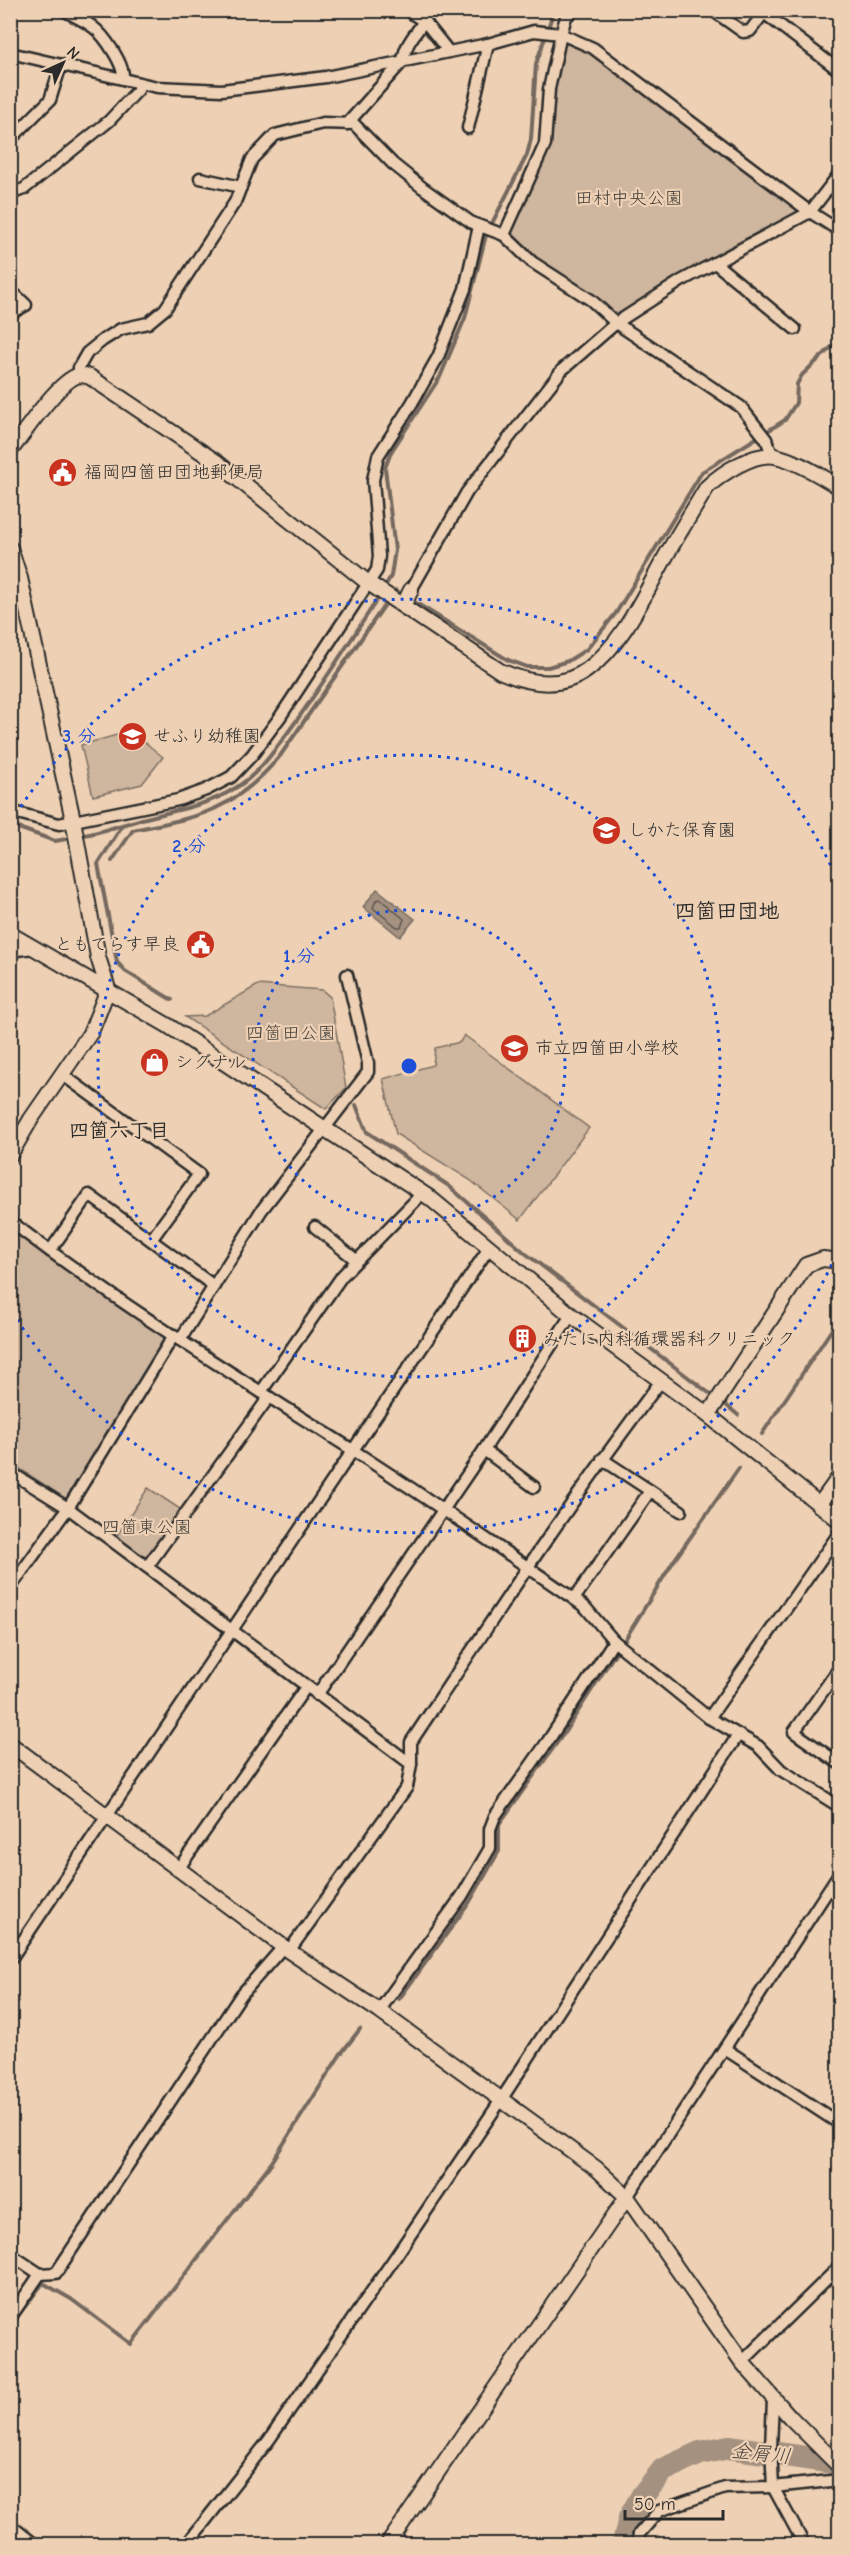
<svg xmlns="http://www.w3.org/2000/svg" width="850" height="2555" font-family="'Comic Neue','Klee One',sans-serif">
<rect width="100%" height="100%" fill="#eed1b4"/>
<filter id="ink" filterUnits="userSpaceOnUse"><feTurbulence type="fractalNoise" baseFrequency=".0167" numOctaves="2"/><feDisplacementMap in="SourceGraphic" scale="12" xChannelSelector="R" yChannelSelector="G"/><feConvolveMatrix kernelMatrix="1 2 1 2 8 2 1 2 1" color-interpolation-filters="sRGB"/></filter>
<g filter="url(#ink)">
<g fill="#cfb69e" stroke="#7d7064" stroke-width="1.5">
<path d="M564,41l27,12 211,157 -121,66 -65,40 -20,-19 -62,-39 -24,-24 40,-88 3,-56z"/>
<path d="M131,731l32,26 -21,27 -49,12 -12,-51z"/>
<path d="M258,985l64,5 8,7 16,91 -20,21 -141,-92 20,-1z"/>
<path d="M464,1035l125,93 -69,92 -50,-40 -74,-46 -13,-55 50,-14 2,-17 25,-6z"/>
<path d="M10,1230l155,108 -96,163 -58,-38z"/>
<path d="M148,1488l35,23 -35,51 -32,-25z"/>
</g>
<path fill="#a49180" stroke="#74685e" stroke-width="1.5" d="M377,889l38,30 -15,18 -37,-30z"/>
<g fill="none" stroke-linecap="round" stroke-linejoin="round">
<path stroke="#5b544d" stroke-width="1.5" d="M380,899l24,20 -3,8h-4l-24,-19 3,-8z"/>
<g stroke="#74685e" stroke-width="4">
<path d="M384,588l7,-12 4,-26 -10,-82 6,-16 49,-75 25,-59 21,-83 41,-80 4,-16 5,-75 18,-54"/>
<path d="M10,825l45,16 17,-3"/>
<path d="M122,826l-24,38 19,98 8,9 47,29"/>
<path d="M80,836c23,-4 43,-12 66,-18 29,-8 60,-12 86,-28 28,-15 46,-45 65,-70 29,-41 56,-83 83,-125"/>
<path d="M112,861l21,-31c67,-13 101,-19 147,-74l115,-166 113,70 19,7h21l20,-6 19,-12 29,-36 86,-141 83,-52 11,-17 1,-19 5,-9 38,-36"/>
<path d="M356,1105l11,27 82,54 76,67 184,140"/>
<path d="M726,1405l12,10"/>
<path d="M762,1434l78,-117"/>
<path d="M624,1641l49,-79 66,-94"/>
<path d="M399,1999l70,-96 30,-52v-27l67,-94 50,-78"/>
<path d="M10,2326l33,-43 28,16 60,45 141,-182 68,-107 20,-26"/>
</g>
<path stroke="#a49180" stroke-width="24" d="M624,2544l6,-26 13,-23 20,-25 37,-17 29,-6 111,16"/>
<defs>
<g id="minor">
<path d="M64,10c9,6 20,10 29,17 11,8 32,38 30,52"/>
<path d="M407,10l18,12 24,30"/>
<path d="M712,10l31,22 7,-1 16,-21"/>
<path d="M764,13l76,58"/>
<path d="M10,53l147,34 65,3 104,-13 162,-33 46,-13 27,3 32,14 217,164 30,19"/>
<path d="M347,124l56,-63c2,-21 19,-32 27,-51"/>
<path d="M468,128l20,-84"/>
<path d="M10,140l40,-40 11,-35"/>
<path d="M200,178l41,9"/>
<path d="M10,194l14,-5 85,-68 29,-31 1,-7"/>
<path d="M504,235l41,-91 4,-55 12,-55 5,-17 7,-7"/>
<path d="M715,263l80,66"/>
<path d="M10,290l16,15 -16,9"/>
<path d="M79,375v-8l8,-14 16,-13 18,-11 27,-6 17,-14 70,-107 17,-43 23,-24 48,-12 31,1 39,40 30,24 49,35 32,12 28,27 59,38 25,23 125,84 25,32 7,17"/>
<path d="M411,590l56,-98 95,-122 54,-47 65,-42 129,-69 30,-39"/>
<path d="M10,811l49,13 119,-24 28,-10 25,-13 21,-22 28,-38 97,-147 2,-14 -6,-76 5,-24 34,-53 26,-46 27,-68 14,-63"/>
<path d="M10,951l23,-3"/>
<path d="M63,1075l136,99 -48,66"/>
<path d="M10,1221c108,83 226,155 341,228 75,48 149,99 223,150l11,8 29,34 95,77 49,28 23,24 59,37"/>
<path d="M315,1227l41,33"/>
<path d="M50,1251l39,-56 125,91"/>
<path d="M180,1340l81,-129 107,-139v-9l-21,-88"/>
<path d="M261,1392l81,-116 73,-75 6,-8"/>
<path d="M484,1450l50,37"/>
<path d="M602,1459l79,52"/>
<path d="M10,1472l58,36 343,256"/>
<path d="M147,1567l122,-170"/>
<path d="M10,1588l58,-80 106,-173"/>
<path d="M574,1599l76,-108"/>
<path d="M840,1667l-46,65 46,32"/>
<path d="M317,1695l167,-245 87,-135"/>
<path d="M709,1718l131,-186"/>
<path d="M179,1868l127,-181"/>
<path d="M289,1951l118,-164 4,-23v-22c81,-122 161,-244 250,-361"/>
<path d="M10,1960l479,-712"/>
<path d="M379,2011l83,-115 28,-48v-19l5,-13 53,-75 66,-100"/>
<path d="M725,2049l115,75"/>
<path d="M627,2197l213,-325"/>
<path d="M10,2254l30,20 16,-1 185,-278 42,-48"/>
<path d="M10,2318l30,-44"/>
<path d="M742,2362l98,-96"/>
<path d="M773,2399l-2,49 2,39 31,57"/>
<path d="M10,2525l24,19"/>
<path d="M187,2544l82,-104 125,-181 107,-159 237,-365"/>
<path d="M637,2544l2,-10 20,-23 66,-23 48,-1 67,-7"/>
</g>
<g id="tertiary">
<path d="M10,451c13,-16 51,-75 71,-76 3,0 6,1 9,2l128,86 149,119 133,89c27,12 60,19 87,-1 37,-27 58,-77 80,-116 13,-23 27,-45 40,-67 15,-14 47,-35 68,-31 23,5 45,20 65,31"/>
<path d="M10,548l10,30 53,242 25,137 10,32 -17,43 -60,87 -21,36"/>
<path d="M403,606l8,-16"/>
<path d="M10,934l157,91 263,173 141,117 137,100 132,106"/>
<path d="M708,1415l98,-150 17,-6 17,2"/>
<path d="M819,1505l21,-29"/>
<path d="M10,1744l279,207 90,60 218,158 30,28 115,165 48,55 50,50"/>
<path d="M388,2544l239,-347"/>
</g>
</defs>
<use href="#minor" stroke="#2b2b2b" stroke-width="15"/>
<use href="#tertiary" stroke="#2b2b2b" stroke-width="18"/>
<use href="#minor" stroke="#eed1b4" stroke-width="10"/>
<use href="#tertiary" stroke="#eed1b4" stroke-width="14"/>
</g>
</g>
<g fill="none" stroke="#1d4ed8" stroke-width="3" stroke-dasharray="3 6">
<circle cx="409" cy="1066" r="156"/>
<circle cx="409" cy="1066" r="311"/>
<path d="M839 1248A467 467 0 0 1 11 1310M11 822A467 467 0 0 1 839 884"/>
</g>
<defs>
<symbol id="civic-disc" viewBox="-11 -11 22 22"><circle r="9.5" fill="#c8321e" stroke="#eed1b4"/><path d="M-.6-6.5H3V-4.5H.6V-3L4-1V1h2V6H-6V1h2V-1L-.6-3ZM-1.2 2.5V6h2.4V2.5Z" fill="#fff"/></symbol>
<symbol id="school-disc" viewBox="-11 -11 22 22"><circle r="9.5" fill="#c8321e" stroke="#eed1b4"/><path d="M0-5L7-2L0 1L-7-2ZM-4 1L0 2.5L4 1V4Q0 6-4 4Z" fill="#fff"/></symbol>
<symbol id="shop-disc" viewBox="-11 -11 22 22"><circle r="9.5" fill="#c8321e" stroke="#eed1b4"/><path d="M-5-2.5h2.3a2.7 3.5 0 0 1 5.4 0H5L5.5 6h-11ZM-1.5-2.5h3a1.5 2.3 0 0 0-3 0Z" fill="#fff"/></symbol>
<symbol id="building-disc" viewBox="-11 -11 22 22"><circle r="9.5" fill="#c8321e" stroke="#eed1b4"/><path d="M-4-6H4V6H1V3H-1V6H-4ZM-2.5-4.3h1.7v1.8h-1.7ZM.8-4.3h1.7v1.8H.8ZM-2.5-1h1.7V.8h-1.7ZM.8-1h1.7V.8H.8Z" fill="#fff"/></symbol>
</defs>
<g fill-rule="evenodd">
<use href="#civic-disc" x="46" y="456" width="33" height="33"/>
<use href="#school-disc" x="116" y="720" width="33" height="33"/>
<use href="#school-disc" x="590" y="814" width="33" height="33"/>
<use href="#civic-disc" x="184" y="928" width="33" height="33"/>
<use href="#school-disc" x="498" y="1032" width="33" height="33"/>
<use href="#shop-disc" x="138" y="1046" width="33" height="33"/>
<use href="#building-disc" x="506" y="1322" width="33" height="33"/>
</g>
<g text-anchor="middle" stroke-width="4.5" stroke-linejoin="round" paint-order="stroke">
<g font-size="18" fill="#44403c" stroke="#eed1b4">
<text x="629" y="204">田村中央公園</text>
<text x="291" y="1039">四箇田公園</text>
<text x="147" y="1533">四箇東公園</text>
</g>
<g font-size="18" fill="#2b2b2b" stroke="#eed1b4" text-anchor="start">
<text x="84" y="478">福岡四箇田団地郵便局</text>
<text x="153" y="742">せふり幼稚園</text>
<text x="628" y="836">しかた保育園</text>
<text x="179" y="950" text-anchor="end">ともてらす早良</text>
<text x="535" y="1054">市立四箇田小学校</text>
<text x="175" y="1068">シグナル</text>
<text x="543" y="1345">みたに内科循環器科クリニック</text>
</g>
<g font-size="20" font-weight="bold" fill="#2b2b2b" stroke="#eed1b4">
<text x="119" y="1137">四箇六丁目</text>
</g>
<g font-size="20" font-style="italic" fill="#494440" stroke="#eed1b4">
<text transform="translate(761 2453) rotate(6)" y="7">金屑川</text>
</g>
<g font-size="21" font-weight="bold" fill="#2b2b2b" stroke="#eed1b4">
<text x="727" y="918">四箇田団地</text>
</g>
</g>
<circle cx="409" cy="1066" r="9" fill="#1d4ed8" stroke="#eed1b4" stroke-width="3"/>
<g font-size="18" text-anchor="middle" font-weight="bold" fill="#1d4ed8" stroke="#eed1b4" stroke-width="4.5" stroke-linejoin="round" paint-order="stroke">
<text x="79" y="742">3 分</text>
<text x="189" y="852">2 分</text>
<text x="299" y="962">1 分</text>
</g>
<rect width="850" height="2555" fill="none" stroke="#eed1b4" stroke-width="36"/>
<rect x="18" y="18" width="814" height="2519" fill="none" stroke="#2b2b2b" stroke-width="2" filter="url(#ink)"/>
<g transform="translate(63 63) rotate(45)" stroke="#eed1b4" stroke-width="4.5" paint-order="stroke">
<path d="M0-4.5L10 22L0 15L-10 22Z" fill="#2b2b2b"/>
<text y="-9" font-size="16" font-weight="bold" text-anchor="middle" fill="#2b2b2b">N</text>
</g>
<path d="M625 2510v9h98v-9" fill="none" stroke="#2b2b2b" stroke-width="3"/>
<text x="634" y="2510" font-size="18" fill="#2b2b2b" stroke="#eed1b4" stroke-width="4.5" paint-order="stroke">50 m</text>
</svg>
